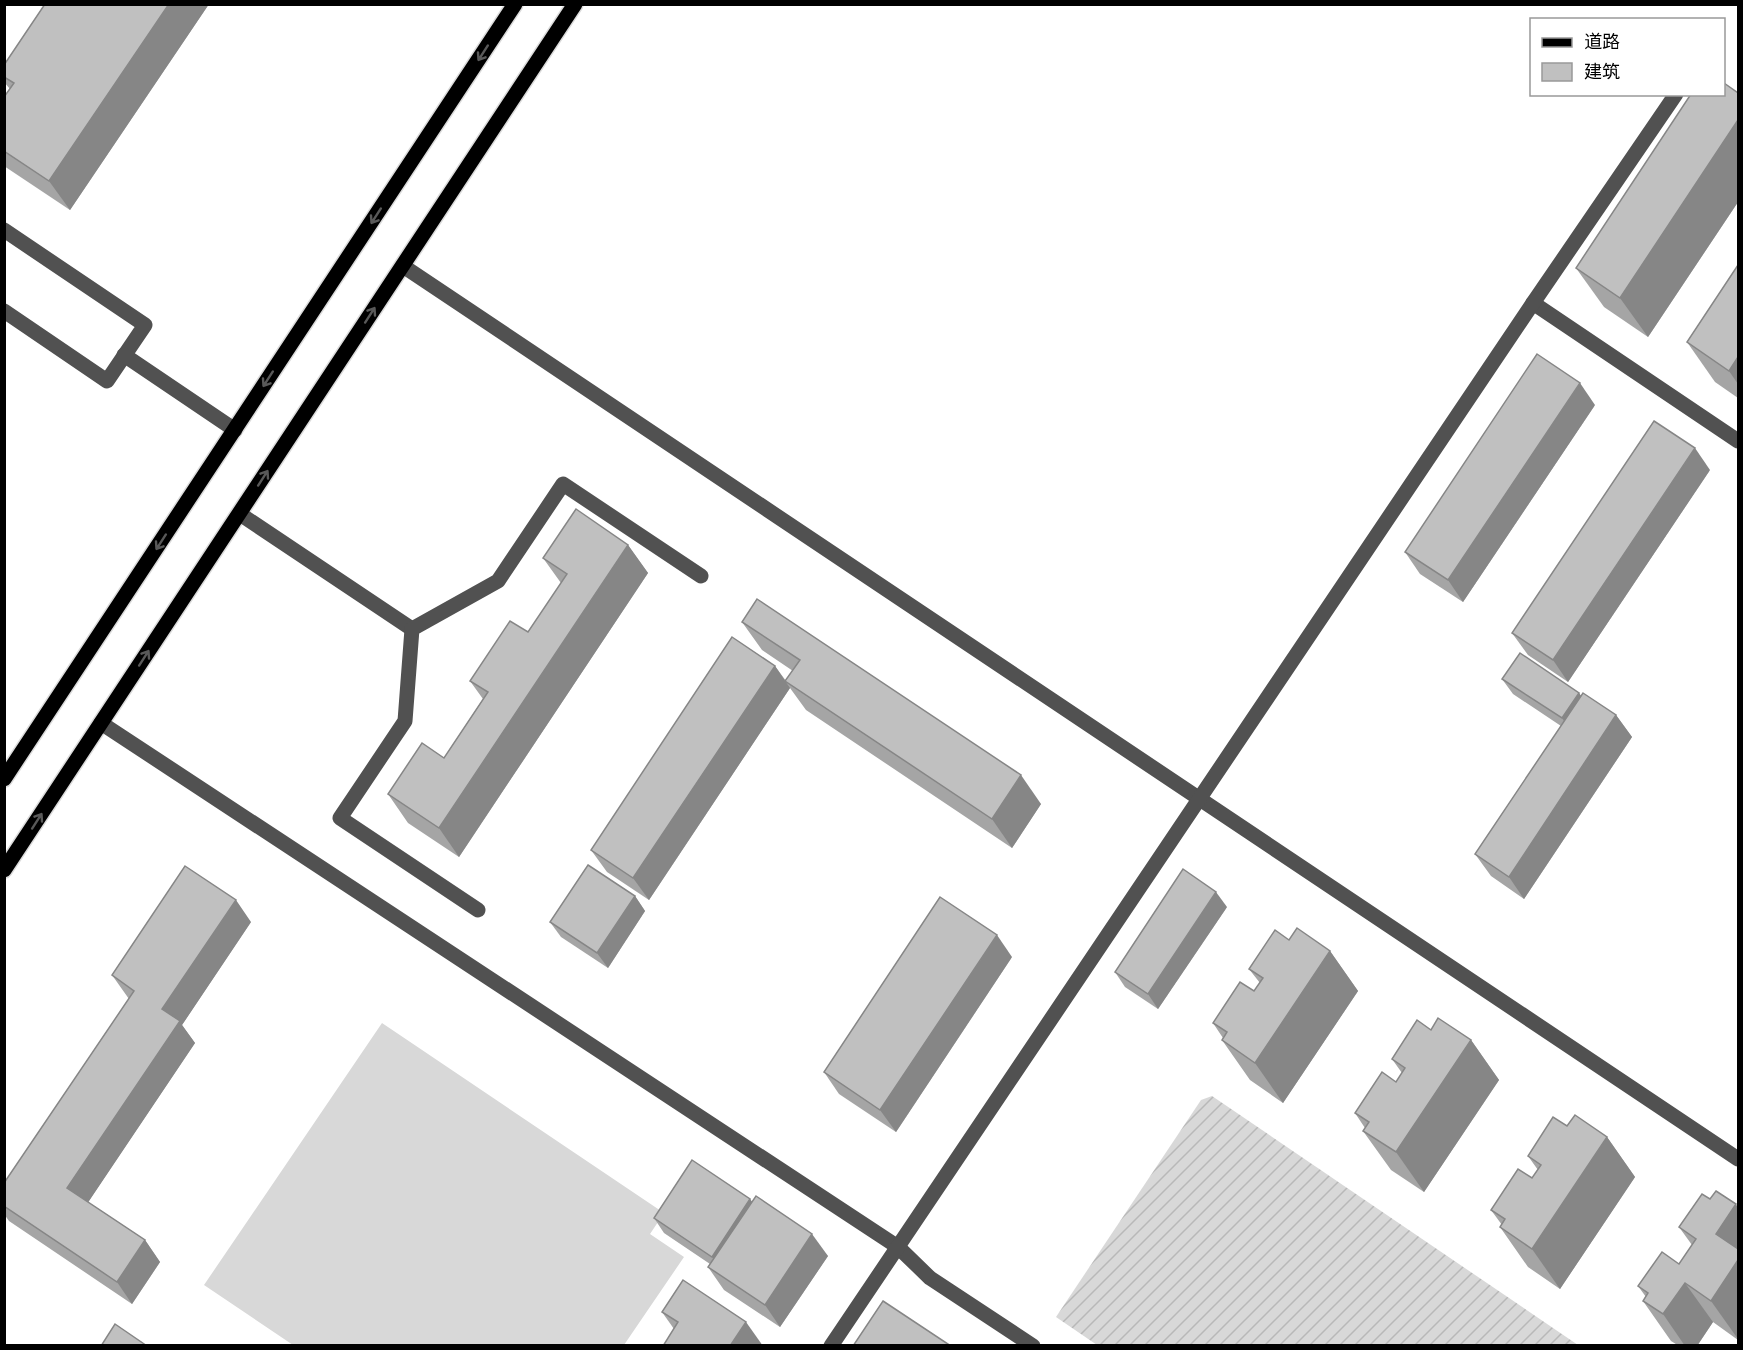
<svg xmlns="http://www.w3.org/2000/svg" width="1743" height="1350" font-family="'Alegreya Sans','Noto Sans SC',sans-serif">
<defs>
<pattern id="garden-furrows" width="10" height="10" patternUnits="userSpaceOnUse" patternTransform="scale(1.5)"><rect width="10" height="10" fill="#d8d8d8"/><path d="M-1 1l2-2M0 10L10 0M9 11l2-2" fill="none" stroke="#b8b8b8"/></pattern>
</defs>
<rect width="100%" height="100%" fill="#fff"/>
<path fill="#d8d8d8" d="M382,1023l282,190 -14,21 34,23 -60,88h-331l-89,-60z"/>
<path fill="url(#garden-furrows)" d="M1212,1096l366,249h-481l-41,-28 145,-217z"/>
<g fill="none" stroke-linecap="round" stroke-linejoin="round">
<defs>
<g id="major">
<path d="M4,779l511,-775"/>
<path d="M4,870l571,-866"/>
</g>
</defs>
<use href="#major" stroke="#dbdbdb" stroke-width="18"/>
<g stroke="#515151" stroke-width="15">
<path d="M4,230l141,95 -38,56 -103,-70"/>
<path d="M403,266l1335,893"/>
<path d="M1533,303l205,138"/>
<path d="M124,355l111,75"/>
<path d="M240,514l172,115"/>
<path d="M101,723l797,524 32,31 103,68"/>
<path d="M478,910l-138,-92 65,-97 7,-92 86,-48 65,-97 138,92"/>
<path d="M831,1346l702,-1043 143,-209"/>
</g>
<use href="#major" stroke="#000" stroke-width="15"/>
</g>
<g fill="#a5a5a5">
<path d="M45,4h164l-139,206 -66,-44v-69l6,-8 -6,-7v-17z"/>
<path d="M1738,93v109l-90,135 -44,-30 -28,-39z"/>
<path d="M1738,265v133l-23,-16 -28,-40z"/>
<path d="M1595,405l-132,197 -43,-28 -15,-22z"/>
<path d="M1710,470l-142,212 -40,-27 -16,-22z"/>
<path d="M628,545l20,28 -189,284 -51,-34 -20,-29 56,-36 39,-59 -13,-18 58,-49 33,-49 -18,-25z"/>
<path d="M742,622l299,182 -29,44 -206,-138 -16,-22 -141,212 -42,-28 -16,-22 184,-184 11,15 7,-10 -31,-21z"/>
<path d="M1502,679l77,14 2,3 35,19 16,22 -108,162 -33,-23 -16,-22 86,-128 -48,-32z"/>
<path d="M635,896l10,15 -37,57 -47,-31 -11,-15z"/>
<path d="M1227,907l-69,102 -33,-22 -10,-15z"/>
<path d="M251,922l-69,103 13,18 -107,159 57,38 15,22 -28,42 -123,-83 -5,-7v-31l125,-184 -17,-24z"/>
<path d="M1289,940l41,11 28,40 -75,112 -33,-23 -28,-40 1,-2 -10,-15 41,-32 6,-8 -11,-14z"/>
<path d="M1012,957l-116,175 -57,-38 -15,-22z"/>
<path d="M1431,1030l40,10 28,40 -75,112 -33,-22 -28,-39 2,-3 -10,-15 41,-31 6,-9 -10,-14z"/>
<path d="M1567,1126l40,11 28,40 -75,112 -32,-22 -28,-40 2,-2 -11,-15 41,-32 6,-8 -10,-14z"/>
<path d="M750,1199l2,3 76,54 -48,71 -56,-37 -16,-23 2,-3 -46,-31 -10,-15z"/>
<path d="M1710,1199l28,9v132l-25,-18 -16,24h-18l-8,-5 -28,-40 3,-4 -8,-11 41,-22 13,-19 -13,-18z"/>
<path d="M662,1312l101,34 -89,-17z"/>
</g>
<g fill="#868686">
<path d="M169,4h40l-139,206 -21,-29z"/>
<path d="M1738,120v82l-90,135 -28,-39z"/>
<path d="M1738,357v27l-9,-13z"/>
<path d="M1580,383l15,22 -132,197 -15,-22z"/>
<path d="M1695,448l15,22 -142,212 -15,-22z"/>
<path d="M628,545l20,28 -189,284 -20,-29z"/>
<path d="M775,666l15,22 -141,212 -16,-22z"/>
<path d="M1579,693l11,16 -17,25 -11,-16z"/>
<path d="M1616,715l16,22 -108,162 -15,-22z"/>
<path d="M1021,775l20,29 -29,44 -20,-29z"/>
<path d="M1216,892l11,15 -69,102 -10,-15z"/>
<path d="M635,896l10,15 -37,57 -11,-15z"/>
<path d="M236,900l15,22 -69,103 13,18 -112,167 -16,-22 95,-179z"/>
<path d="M997,935l15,22 -116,175 -16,-22z"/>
<path d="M1330,951l28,40 -75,112 -28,-40z"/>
<path d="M1471,1040l28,40 -75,112 -28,-40z"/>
<path d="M1607,1137l28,40 -75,112 -28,-40z"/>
<path d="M750,1199l11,15 -39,58 -10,-15z"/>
<path d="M1736,1204l2,4v131l-27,-38 5,-67z"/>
<path d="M812,1234l16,22 -48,71 -15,-22z"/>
<path d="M145,1240l15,22 -28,42 -15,-22z"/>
<path d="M1685,1283l28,39 -16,24h-12l-22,-32z"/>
<path d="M746,1322l17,24h-33z"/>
</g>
<g fill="#c0c0c0" stroke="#868686" stroke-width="1.5">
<path d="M45,4h124l-120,177 -45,-30v-54l10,-14 -10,-6v-12z"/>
<path d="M1724,83l14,10v27l-118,178 -44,-30 115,-174h33z"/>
<path d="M1738,265v92l-9,14 -42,-29z"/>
<path d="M1537,354l43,29 -132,197 -43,-28z"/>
<path d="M1654,421l41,27 -142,212 -41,-27z"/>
<path d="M576,509l52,36 -189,283 -51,-34 34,-51 22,15 44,-66 -18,-11 40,-60 18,11 39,-58 -24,-16z"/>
<path d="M757,599l264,176 -29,44 -207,-138 15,-21 -58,-38z"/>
<path d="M732,637l43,29 -142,212 -42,-28z"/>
<path d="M1520,653l59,40 -17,25 -60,-39z"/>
<path d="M1583,693l33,22 -107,162 -34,-23z"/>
<path d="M588,865l47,31 -38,57 -47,-31z"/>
<path d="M185,866l51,34 -74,109 18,12 -113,167 78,52 -28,42 -113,-76v-23l130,-192 -22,-16z"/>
<path d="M1183,869l33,23 -68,102 -33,-22z"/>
<path d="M940,897l57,38 -117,175 -56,-38z"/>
<path d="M1297,928l33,23 -75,112 -33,-23 5,-8 -14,-9 27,-41 14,9 9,-13 -14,-9 26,-39 14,10z"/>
<path d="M1438,1018l33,22 -75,112 -33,-21 6,-9 -14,-9 27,-41 14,10 9,-14 -13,-9 25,-39 14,10z"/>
<path d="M1575,1115l32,22 -75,112 -32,-22 5,-8 -14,-9 27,-41 14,9 9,-13 -13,-9 25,-39 14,9z"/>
<path d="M692,1160l58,39 -38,58 -58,-39z"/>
<path d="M1716,1191l20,13 -20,30 22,15v11l-27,41 -26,-18 -22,31 -20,-13 5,-8 -10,-7 24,-34 17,12 17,-25 -17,-12 23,-33 8,5z"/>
<path d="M756,1196l56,38 -47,71 -57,-38z"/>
<path d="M683,1280l63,42 -16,24h-67l15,-24 -16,-10z"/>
<path d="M883,1301l68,45h-98z"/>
<path d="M115,1324l32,22h-46z"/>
</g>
<defs><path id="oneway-shaft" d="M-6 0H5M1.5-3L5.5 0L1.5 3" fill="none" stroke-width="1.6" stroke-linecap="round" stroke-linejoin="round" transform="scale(1.5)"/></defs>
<g stroke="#595959">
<use href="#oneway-shaft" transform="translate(483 53) rotate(123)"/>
<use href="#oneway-shaft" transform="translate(376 216) rotate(123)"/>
<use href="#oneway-shaft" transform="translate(370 315) rotate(-57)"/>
<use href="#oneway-shaft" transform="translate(268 379) rotate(123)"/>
<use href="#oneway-shaft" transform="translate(263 478) rotate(-57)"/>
<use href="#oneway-shaft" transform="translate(161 542) rotate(123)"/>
<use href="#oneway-shaft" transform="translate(144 658) rotate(-57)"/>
<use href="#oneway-shaft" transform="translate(37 821) rotate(-57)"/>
</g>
<rect width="1743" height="1350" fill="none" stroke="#000000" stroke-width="12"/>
<rect x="1530" y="18" width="195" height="78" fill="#ffffff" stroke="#999999" stroke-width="1.5"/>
<rect x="1542" y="38" width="30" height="9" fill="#000000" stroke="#999999" stroke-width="1.5"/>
<text x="1584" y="48" font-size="18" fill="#000000">道路</text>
<rect x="1542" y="63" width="30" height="18" fill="#c0c0c0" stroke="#999999" stroke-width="1.5"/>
<text x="1584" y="78" font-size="18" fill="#000000">建筑</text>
</svg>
